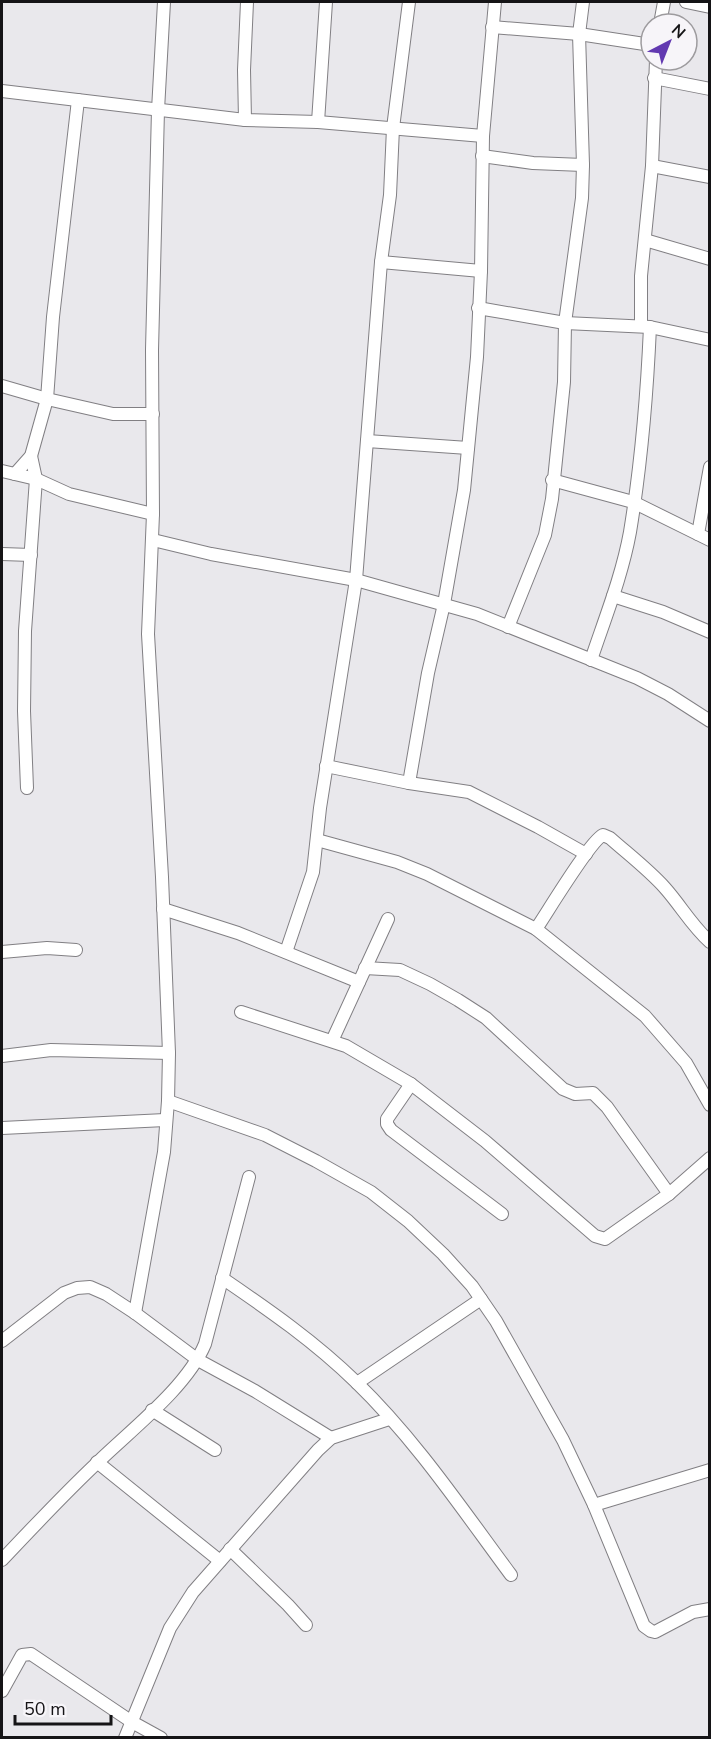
<svg xmlns="http://www.w3.org/2000/svg" width="711" height="1739" font-family="'Nunito Sans',sans-serif">
<rect width="100%" height="100%" fill="#e9e8ec"/>
<g fill="none" stroke-linecap="round" stroke-linejoin="round">
<defs>
<g id="minor">
<path d="M247,2l-3,68 1,50 73,2 165,14"/>
<path d="M686,2l24,5"/>
<path d="M660,24l4,-22"/>
<path d="M492,27l87,7 72,11"/>
<path d="M654,78l56,11"/>
<path d="M2,91l243,29"/>
<path d="M318,122l8,-120"/>
<path d="M482,156l51,7 50,2"/>
<path d="M652,166l58,11"/>
<path d="M645,240l65,19"/>
<path d="M381,262l100,9"/>
<path d="M478,308l87,15 85,4 60,13"/>
<path d="M641,325v-49l11,-110 4,-106"/>
<path d="M2,386l45,13 66,15h40"/>
<path d="M367,441l101,7"/>
<path d="M2,471l34,8 33,15 84,20"/>
<path d="M15,474l16,-18 16,-57 6,-82 25,-217"/>
<path d="M552,480l81,22 77,38"/>
<path d="M698,534l12,-67"/>
<path d="M153,540l58,14 145,26 121,34 160,64 31,16 42,27"/>
<path d="M2,554l29,1"/>
<path d="M613,596l50,16 47,20"/>
<path d="M508,627l37,-92 7,-36 12,-117 1,-59 17,-125 1,-33 -4,-131 4,-32"/>
<path d="M591,660c14,-42 31,-84 39,-128 11,-67 17,-137 20,-205"/>
<path d="M326,766l83,17 60,9 69,35 48,27"/>
<path d="M409,783l19,-110 16,-69 20,-114 13,-133 4,-86 2,-135 12,-134"/>
<path d="M27,788l-3,-77 1,-80 11,-152 -5,-23"/>
<path d="M317,840l80,22 30,12 109,55 109,87 41,47 24,42"/>
<path d="M163,909l75,24 121,49"/>
<path d="M536,929c11,-16 54,-88 67,-94l7,3c18,16 39,32 55,50 16,18 27,38 45,54"/>
<path d="M2,952l45,-4 29,2"/>
<path d="M286,952l27,-80 7,-64 36,-228 25,-318 9,-67 3,-67 16,-126"/>
<path d="M365,968l35,2 30,14 28,16 28,18 77,71 12,5 18,-1 14,14 62,87"/>
<path d="M241,1012l105,34 65,38 74,57 110,95 10,3 64,-45 41,-36"/>
<path d="M332,1041l56,-122"/>
<path d="M2,1056l49,-6 118,3"/>
<path d="M411,1084l-24,35v5l4,6 111,84"/>
<path d="M168,1101l97,34 51,26 55,31 37,29 35,33 29,32 24,35 67,119 31,65 50,121 7,5 4,1 38,-20 17,-3"/>
<path d="M2,1128l163,-8"/>
<path d="M222,1278c47,32 93,64 134,104 59,57 106,127 155,193"/>
<path d="M135,1313l29,-161 4,-51 1,-48 -7,-176 -14,-243 5,-120 -1,-164 6,-240 6,-108"/>
<path d="M2,1341l62,-48 13,-5 13,-1 16,7 29,19 63,47 57,31 76,47"/>
<path d="M357,1383l124,-84"/>
<path d="M152,1410l63,40"/>
<path d="M97,1462l123,99"/>
<path d="M594,1505l116,-35"/>
<path d="M230,1549l58,56 18,20"/>
<path d="M2,1560c31,-33 62,-66 96,-98 34,-33 89,-75 107,-118l44,-167"/>
<path d="M2,1691l20,-36 9,-1 101,68 29,16"/>
<path d="M125,1738l45,-110 23,-36 125,-142 13,-12 58,-19"/>
</g>
</defs>
<use href="#minor" stroke="#817f83" stroke-width="14"/>
<use href="#minor" stroke="#fff" stroke-width="12"/>
</g>
<rect width="711" height="1739" fill="none" stroke="#151416" stroke-width="6"/>
<g transform="translate(669 42) rotate(42)"><circle r="28" fill="#f7f5f9" stroke="#9d9b9e" stroke-width="1.5"/>
<path d="M0-4.5L10 22L0 15L-10 22Z" fill="#6239b1"/>
<text y="-9" font-size="16" font-weight="bold" text-anchor="middle" fill="#151416">N</text>
</g>
<path d="M15 1715v9h96v-9" fill="none" stroke="#151416" stroke-width="3"/>
<text x="24" y="1715" font-size="18" fill="#151416" stroke="#f7f5f9" stroke-width="4.5" paint-order="stroke">50 m</text>
</svg>
